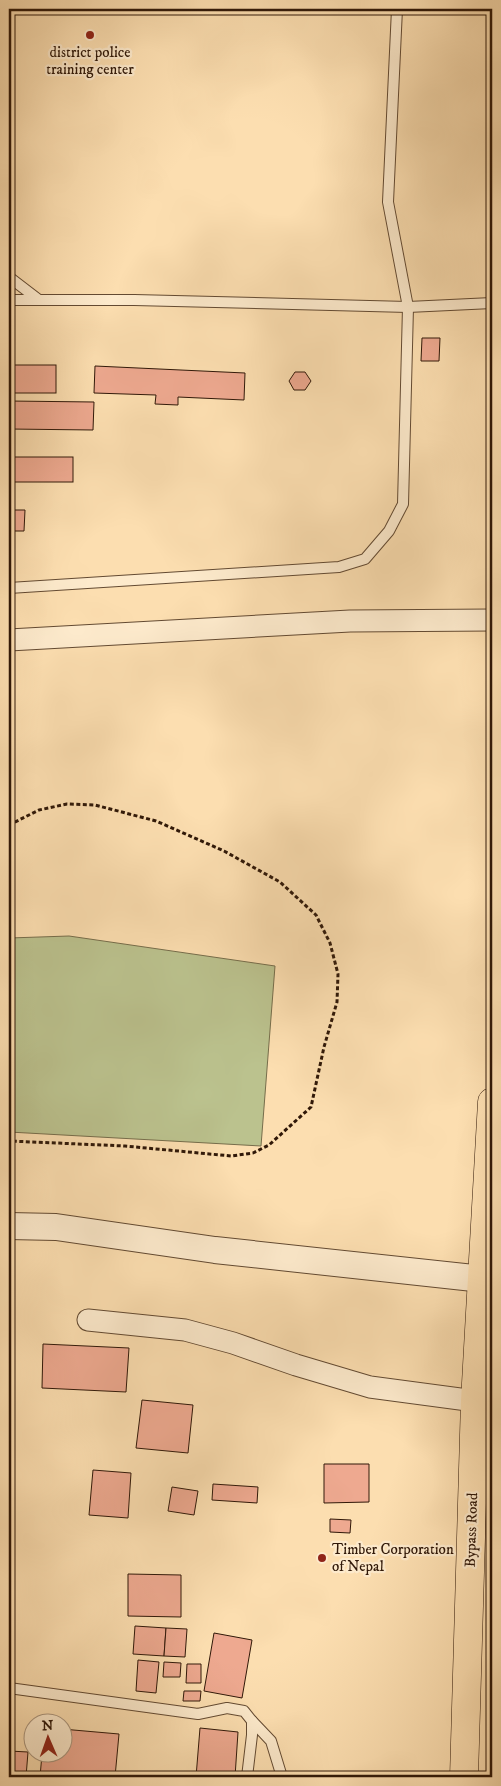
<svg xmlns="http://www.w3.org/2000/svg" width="501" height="1786" font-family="'IM FELL DW Pica',serif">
<rect width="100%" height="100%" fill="#fcdeb0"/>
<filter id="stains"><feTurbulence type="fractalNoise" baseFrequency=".004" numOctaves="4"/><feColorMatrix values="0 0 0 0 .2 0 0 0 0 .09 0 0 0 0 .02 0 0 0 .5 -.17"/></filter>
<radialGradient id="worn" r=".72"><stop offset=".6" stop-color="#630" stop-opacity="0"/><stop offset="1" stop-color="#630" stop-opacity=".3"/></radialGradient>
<path fill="#bbc28e" stroke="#766d4b" d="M69,936l206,30 -14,180 -252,-14v-194z"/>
<g fill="#eea990" stroke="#301808">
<path d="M422,338h18l-1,23h-18z"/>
<rect x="9" y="365" width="47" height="28"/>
<path d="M95,366l150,7 -1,27 -66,-3v8l-23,-1 1,-9 -62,-2z"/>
<path d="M295,372h10l6,9 -6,9h-11l-5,-9z"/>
<path d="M9,401l85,1 -1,28 -84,-1z"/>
<rect x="9" y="457" width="64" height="25"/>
<path d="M9,510h16l-1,21h-15z"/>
<path d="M43,1344l86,4 -3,44 -84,-4z"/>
<path d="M142,1400l51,5 -5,48 -52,-5z"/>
<path d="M324,1464h45v38l-45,1z"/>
<path d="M93,1470l38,3 -3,45 -39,-3z"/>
<path d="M213,1484l45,3 -1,16 -45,-3z"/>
<path d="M172,1487l26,4 -4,24 -26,-4z"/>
<path d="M330,1519l21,1 -1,13 -20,-1z"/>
<path d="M128,1574l53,1v42l-53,-1z"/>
<path d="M135,1626l31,2 -2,28 -31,-2z"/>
<path d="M166,1628l21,1 -2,28 -21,-1z"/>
<path d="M214,1633l38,7 -10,58 -38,-7z"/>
<path d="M138,1660l21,2 -3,31 -20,-2z"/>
<path d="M164,1662l17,1 -1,14h-17z"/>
<path d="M187,1664h14v19h-15z"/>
<path d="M184,1691h17l-1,10h-17z"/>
<path d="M200,1728l38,4 -3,45h-39z"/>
<path d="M62,1729l57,5 -4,43h-75l2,-23h20z"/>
<path d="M9,1751l19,1 -2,25h-17z"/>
</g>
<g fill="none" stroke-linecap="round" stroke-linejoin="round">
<defs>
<g id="service">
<path d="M9,277l30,23"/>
<path d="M9,300h125l274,7 84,-4"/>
<path d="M9,588l330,-21 26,-8 24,-28 14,-27 5,-197 -20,-105 9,-193"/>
<path d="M9,1688l189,26 29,-6 17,3 8,10v14l-5,42"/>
<path d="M252,1721l19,20 11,36"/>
</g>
<g id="minor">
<path d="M9,640l341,-19 142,-1"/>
<path d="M88,1320l97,10 48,13 63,22 74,22 105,14"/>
</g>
<path id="tertiary" d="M9,1226l47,1 159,23 277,30"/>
<path id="trunk" d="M464,1777l11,-376 17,-299"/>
</defs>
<use href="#service" stroke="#634a32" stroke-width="12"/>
<use href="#minor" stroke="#634a32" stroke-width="23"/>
<use href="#tertiary" stroke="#634a32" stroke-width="28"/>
<use href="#trunk" stroke="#301808" stroke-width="29"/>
<path stroke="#301808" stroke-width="3" stroke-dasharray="4 2.5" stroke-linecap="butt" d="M9,825l30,-15 28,-6 28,1 61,16 68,30 56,31 36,33 14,28 8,31 -1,28 -13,45 -13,60 -42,38 -16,8 -22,3 -106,-10 -116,-5"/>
<use href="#service" stroke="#fdeacc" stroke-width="10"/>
<use href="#minor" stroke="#fdeacc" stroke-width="21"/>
<use href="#tertiary" stroke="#fdeacc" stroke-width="26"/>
<use href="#trunk" stroke="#fcdeb0" stroke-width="28"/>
</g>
<g fill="#8f2418" stroke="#fdeacc" stroke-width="2">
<circle cx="90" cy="35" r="5"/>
<circle cx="322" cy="1558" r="5"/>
</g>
<g text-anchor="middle" stroke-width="4.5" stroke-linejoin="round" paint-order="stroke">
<g font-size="15" fill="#301808" stroke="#fdeacc">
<text x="90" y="57">district police<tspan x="90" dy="17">training center</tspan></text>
<text x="332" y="1554" text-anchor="start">Timber Corporation<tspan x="332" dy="17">of Nepal</tspan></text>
</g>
<g font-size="15" fill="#301808" stroke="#fdeacc">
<text transform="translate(471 1530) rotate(-88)" y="5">Bypass Road</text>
</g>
</g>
<rect width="501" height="1786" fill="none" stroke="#fcdeb0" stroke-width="30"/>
<rect x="10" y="10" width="481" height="1766" fill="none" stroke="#301808" stroke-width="2.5"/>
<rect x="15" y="15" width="471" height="1756" fill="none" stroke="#301808"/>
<g transform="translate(48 1738) rotate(358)"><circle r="24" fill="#fdeacc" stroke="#ab967e"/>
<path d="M0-4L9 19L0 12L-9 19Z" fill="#8f2418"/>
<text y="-8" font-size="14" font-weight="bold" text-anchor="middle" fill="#301808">N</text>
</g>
<rect width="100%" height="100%" filter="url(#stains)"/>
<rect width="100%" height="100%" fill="url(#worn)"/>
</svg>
